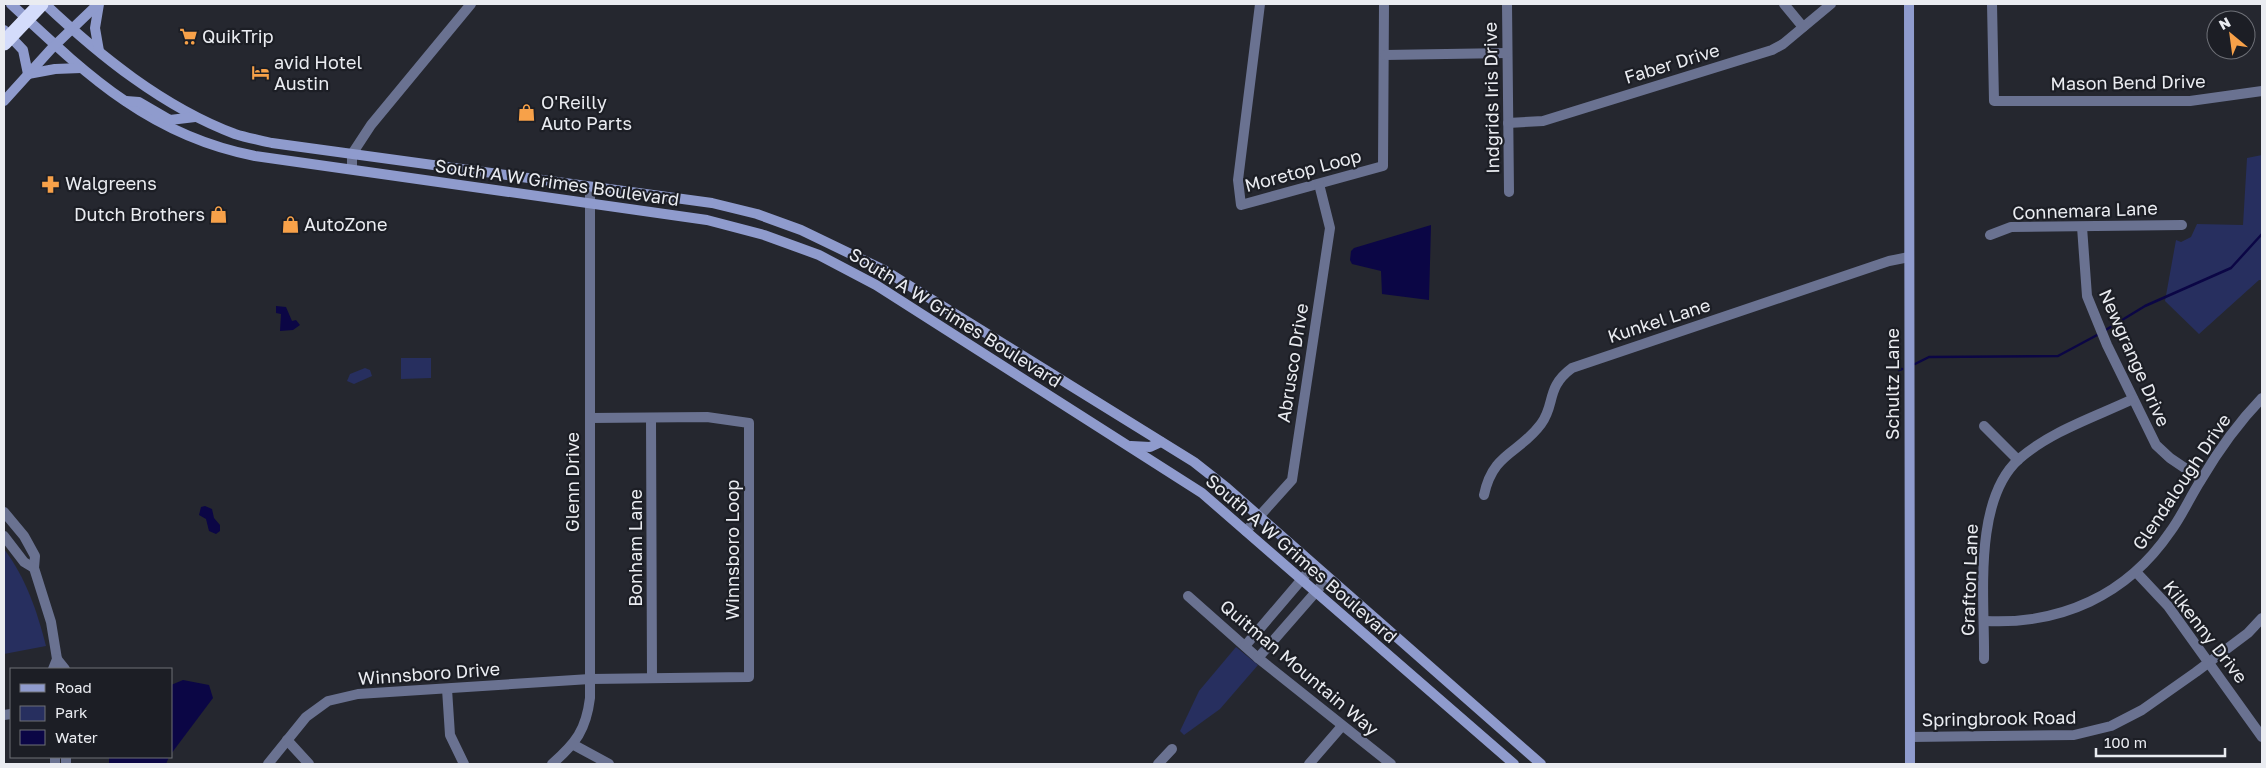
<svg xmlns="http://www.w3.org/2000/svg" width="2266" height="768" font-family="'Golos Text',sans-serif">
<rect width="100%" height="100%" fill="#25272f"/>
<g fill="#272f5f">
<path d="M2262,155v125h-3l-60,54 -34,-33 11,-61 5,2 10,-5 6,-13 46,1 4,-67z"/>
<path d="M401,358h30v20l-30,1z"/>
<path d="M365,368l5,2 2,6 -18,8 -7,-3 3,-7z"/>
<path d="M4,549c22,29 33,62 42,97l-42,8z"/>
<path d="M1236,647l22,18 -38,44 -36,26 -4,-4 19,-40z"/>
</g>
<g fill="#0b0645">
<path d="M1431,225l-2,75 -47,-6 -1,-23 -29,-7 -2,-4 1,-9 3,-3z"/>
<path d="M276,306l10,1 6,14 4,-1 4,5 -7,5 -13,1 1,-17 -5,-1z"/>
<path d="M205,506l7,3 2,9 6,7v6l-4,3 -7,-3 -3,-12 -7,-4 2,-8z"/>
<path d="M183,680l26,5 4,13 -42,56v-69z"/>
<path d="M109,757h60l-3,7h-57z"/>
</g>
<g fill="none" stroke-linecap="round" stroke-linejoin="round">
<g stroke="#0b0645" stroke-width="2.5">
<path d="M2104,331l41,-25 86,-38 31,-34"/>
<path d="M1915,364l14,-7 129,-1 41,-22"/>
<path d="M1899,370l3,-1"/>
</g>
<g stroke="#6a7291" stroke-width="10">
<path d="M1260,4l-22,176 3,25 142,-39 1,-162"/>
<path d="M1507,4l2,188"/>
<path d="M1784,4l19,23"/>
<path d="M1992,4l2,97h196l72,-10"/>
<path d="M1385,55l122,-2"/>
<path d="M1508,123l35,-2 229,-71 11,-6 48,-40"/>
<path d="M352,169v-15l19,-29 100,-121"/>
<path d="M2082,227l5,69 20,49 49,100 14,13 31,21"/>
<path d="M1990,235l21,-8 171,-2"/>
<path d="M651,418l1,260"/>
<path d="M1984,426l34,34"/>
<path d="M1484,495c9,-43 35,-41 57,-71 15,-20 4,-36 31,-56l317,-107 20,-4"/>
<path d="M4,512l20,24 11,20 -1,12 17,54 6,37 -4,10"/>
<path d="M1246,531l46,-51 38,-252 -11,-44"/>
<path d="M4,536l20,26 10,6"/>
<path d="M2137,573l31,33 94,131"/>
<path d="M1188,596l70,62 133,106"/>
<path d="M1985,621c76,4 142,-26 185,-89 12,-16 20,-35 31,-52 17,-29 37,-57 61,-82"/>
<path d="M1245,646l69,-81"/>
<path d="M1258,658l70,-80"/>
<path d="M57,659l8,10"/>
<path d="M1984,659c1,-57 -12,-158 35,-200 32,-28 76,-42 114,-60"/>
<path d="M447,689l3,46 14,29"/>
<path d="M4,715l7,-1"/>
<path d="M1910,737l164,-2 37,-9 31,-16 54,-38 52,-39 14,-15"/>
<path d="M287,740l22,24"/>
<path d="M574,745l35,19"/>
<path d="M55,757v7"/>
<path d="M66,757v7"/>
<path d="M268,764l38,-47 22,-16 30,-7 232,-15 159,-2v-254l-42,-6 -117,1"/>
<path d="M552,764c24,-21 34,-34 38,-66v-511"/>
<path d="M1158,764l14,-15"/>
<path d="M1309,764l33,-38"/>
</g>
<g stroke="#8f9bcd" stroke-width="10">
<path d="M11,4c75,70 139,132 244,152l452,64 57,15 55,20 57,30 326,208 312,271"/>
<path d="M45,4c54,51 118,103 190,130 12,4 25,6 37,9l440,60 45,11 44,16 83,40 310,192 33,26 314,276"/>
<path d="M99,4l-4,24 4,23"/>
<path d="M1909,4l1,760"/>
<path d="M4,30l19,20 5,24"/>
<path d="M28,74l27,-5 26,-1"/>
<path d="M4,101l48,-53 46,-44"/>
<path d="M126,101l13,1 31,18 25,-3"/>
<path d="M1131,446l19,1 11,-5"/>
</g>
<path stroke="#d4dcfb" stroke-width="15" d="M4,43l37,-39"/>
</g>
<defs>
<symbol id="supermarket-bare" viewBox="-9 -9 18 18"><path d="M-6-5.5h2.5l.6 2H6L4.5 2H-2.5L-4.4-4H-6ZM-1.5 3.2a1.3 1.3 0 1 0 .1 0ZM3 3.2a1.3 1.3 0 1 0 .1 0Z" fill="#f7a149" stroke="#1c1e25" stroke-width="2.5" paint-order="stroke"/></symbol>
<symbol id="hotel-bare" viewBox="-9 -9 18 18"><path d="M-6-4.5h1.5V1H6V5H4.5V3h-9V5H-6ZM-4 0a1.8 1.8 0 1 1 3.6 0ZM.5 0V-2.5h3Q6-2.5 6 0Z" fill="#f7a149" stroke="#1c1e25" stroke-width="2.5" paint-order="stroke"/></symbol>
<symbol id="shop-bare" viewBox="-9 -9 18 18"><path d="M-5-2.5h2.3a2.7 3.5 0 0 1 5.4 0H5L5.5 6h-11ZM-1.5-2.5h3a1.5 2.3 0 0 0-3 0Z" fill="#f7a149" stroke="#1c1e25" stroke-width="2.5" paint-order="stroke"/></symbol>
<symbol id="pharmacy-bare" viewBox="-9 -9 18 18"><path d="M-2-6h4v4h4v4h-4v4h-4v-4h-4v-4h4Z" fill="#f7a149" stroke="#1c1e25" stroke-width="2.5" paint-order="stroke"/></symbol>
</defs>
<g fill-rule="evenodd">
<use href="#supermarket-bare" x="176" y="24" width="25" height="25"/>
<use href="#hotel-bare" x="248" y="60" width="25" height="25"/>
<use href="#shop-bare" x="514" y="100" width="25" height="25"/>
<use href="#pharmacy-bare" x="38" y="172" width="25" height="25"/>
<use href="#shop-bare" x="206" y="202" width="25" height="25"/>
<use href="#shop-bare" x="278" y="212" width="25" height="25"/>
</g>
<g text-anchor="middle" stroke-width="4.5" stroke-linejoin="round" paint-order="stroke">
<g font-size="18" fill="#eaecf1" stroke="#1c1e25" text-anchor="start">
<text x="202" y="43">QuikTrip</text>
<text x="274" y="69">avid Hotel<tspan x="274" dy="21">Austin</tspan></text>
<text x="541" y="109">O'Reilly<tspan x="541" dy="21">Auto Parts</tspan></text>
<text x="65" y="190">Walgreens</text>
<text x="205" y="221" text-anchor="end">Dutch Brothers</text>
<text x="304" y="231">AutoZone</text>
</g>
<g font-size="18" fill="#eaecf1" stroke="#1c1e25">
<text transform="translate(1672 64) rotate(-17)" y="6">Faber Drive</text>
<text transform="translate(2128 83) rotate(-1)" y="6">Mason Bend Drive</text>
<text transform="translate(1492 98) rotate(-91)" y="6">Indgrids Iris Drive</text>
<text transform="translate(1303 171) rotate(-15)" y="6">Moretop Loop</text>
<text transform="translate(557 183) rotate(8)" y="6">South A W Grimes Boulevard</text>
<text transform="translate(2085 211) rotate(-2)" y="6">Connemara Lane</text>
<text transform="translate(955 318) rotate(32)" y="6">South A W Grimes Boulevard</text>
<text transform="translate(1659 321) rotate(-18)" y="6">Kunkel Lane</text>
<text transform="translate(2134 358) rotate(66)" y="6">Newgrange Drive</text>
<text transform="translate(1293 363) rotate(-81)" y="6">Abrusco Drive</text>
<text transform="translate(1893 384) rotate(-90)" y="6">Schultz Lane</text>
<text transform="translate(573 482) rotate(-90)" y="6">Glenn Drive</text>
<text transform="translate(2182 482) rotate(-56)" y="6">Glendalough Drive</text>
<text transform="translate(636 548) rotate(-90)" y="6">Bonham Lane</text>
<text transform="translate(733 550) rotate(-90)" y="6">Winnsboro Loop</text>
<text transform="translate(1301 559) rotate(41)" y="6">South A W Grimes Boulevard</text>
<text transform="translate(1970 580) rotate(-88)" y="6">Grafton Lane</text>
<text transform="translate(2205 632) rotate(52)" y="6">Kilkenny Drive</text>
<text transform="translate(1299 668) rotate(40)" y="6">Quitman Mountain Way</text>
<text transform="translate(429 674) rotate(-4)" y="6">Winnsboro Drive</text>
<text transform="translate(1999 719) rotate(-1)" y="6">Springbrook Road</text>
</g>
</g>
<rect width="2266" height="768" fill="none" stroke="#eaecf1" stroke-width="10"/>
<rect x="10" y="668" width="162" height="90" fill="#1c1e25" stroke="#6e7077"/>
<rect x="20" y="684" width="25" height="8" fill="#8f9bcd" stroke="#6e7077"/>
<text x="55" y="693" font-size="15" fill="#eaecf1">Road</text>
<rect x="20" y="706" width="25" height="15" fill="#272f5f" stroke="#6e7077"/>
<text x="55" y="718" font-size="15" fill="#eaecf1">Park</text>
<rect x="20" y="730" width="25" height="15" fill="#0b0645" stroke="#6e7077"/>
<text x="55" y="743" font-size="15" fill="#eaecf1">Water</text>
<g transform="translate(2231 35) rotate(331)"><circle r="24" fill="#1c1e25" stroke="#6e7077"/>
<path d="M0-4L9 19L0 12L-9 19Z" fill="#f7a149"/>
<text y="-8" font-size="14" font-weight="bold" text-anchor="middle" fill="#eaecf1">N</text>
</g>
<path d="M2096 748v8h129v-8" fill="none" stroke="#eaecf1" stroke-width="2.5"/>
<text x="2104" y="748" font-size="15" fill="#eaecf1" stroke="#1c1e25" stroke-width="4" paint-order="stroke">100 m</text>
</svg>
